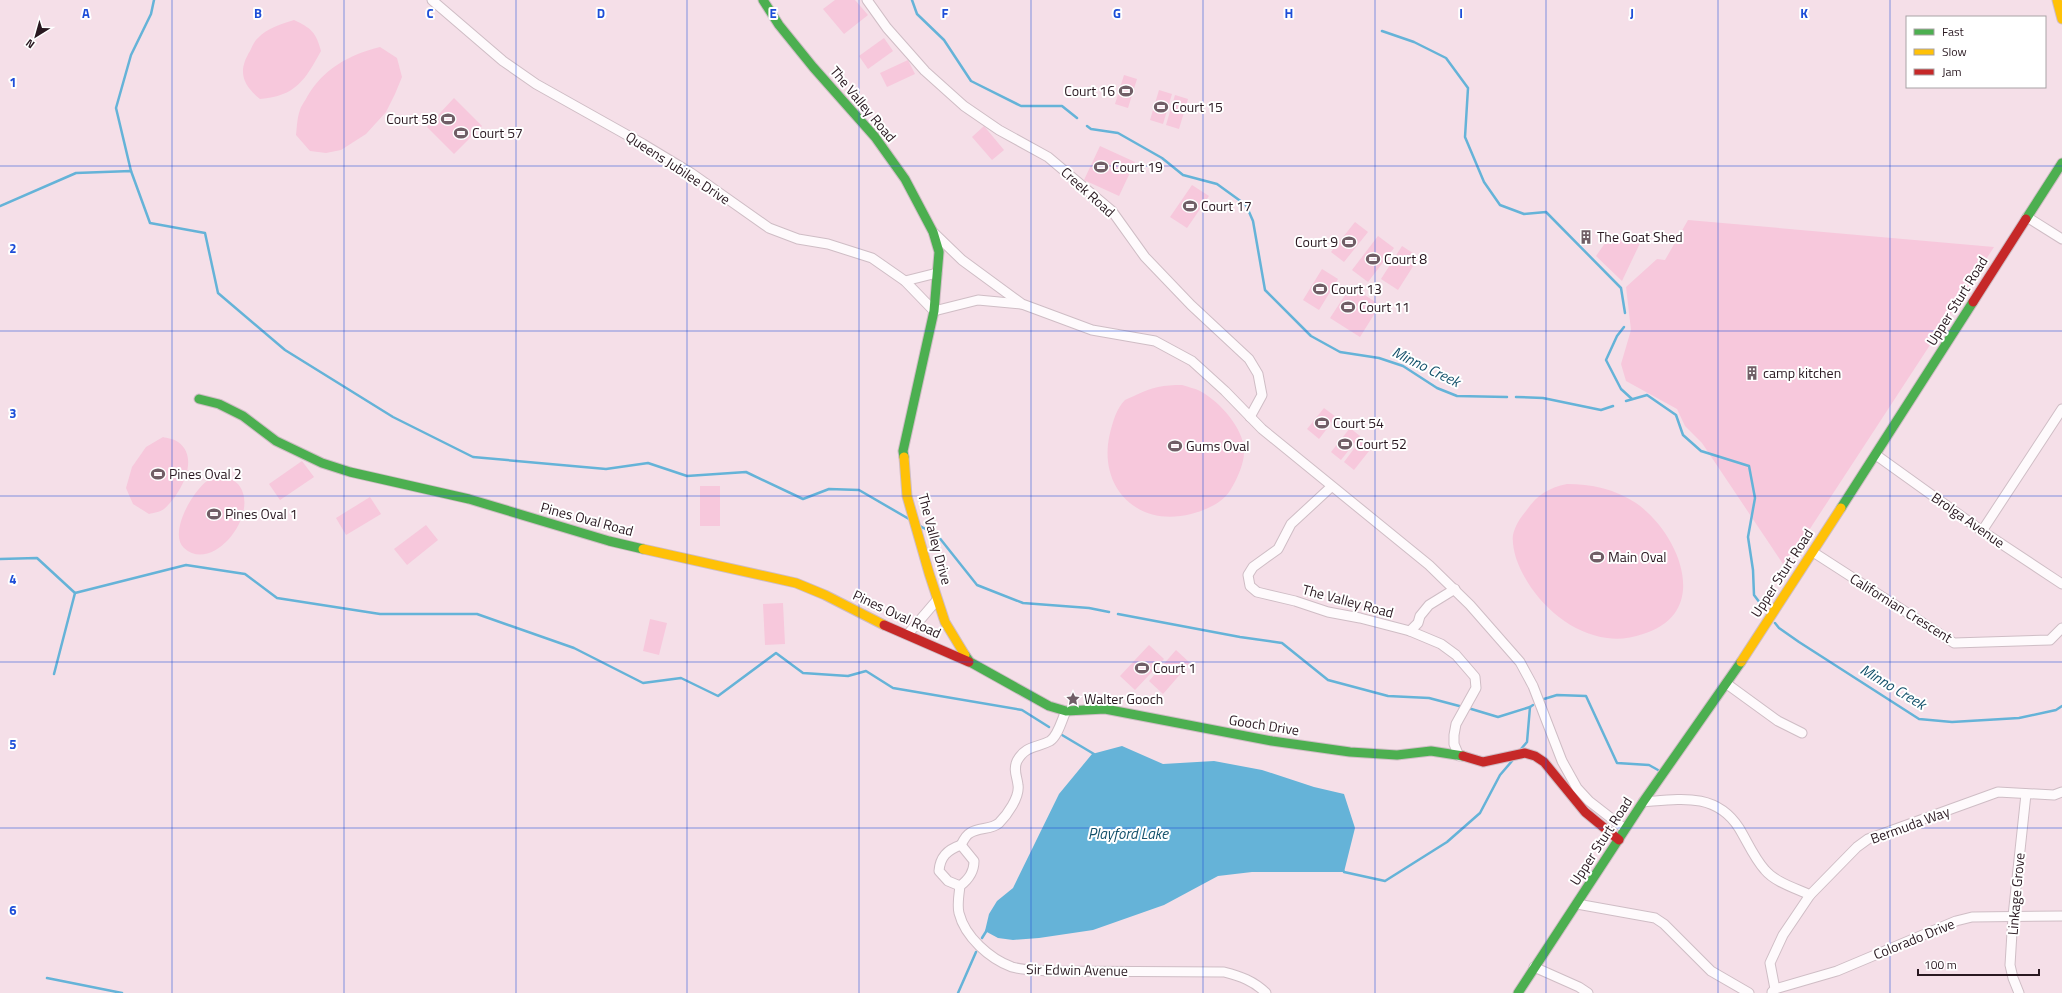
<svg xmlns="http://www.w3.org/2000/svg" width="2062" height="993" font-family="'Titillium Web',sans-serif">
<rect width="100%" height="100%" fill="#f5dfe8"/>
<g fill="#f7c8dc">
<path d="M835,0h20l13,15 -24,19 -21,-25z"/>
<path d="M294,20c17,8 22,12 27,31 -16,29 -25,45 -61,48 -17,-14 -23,-27 -10,-48 2,-4 4,-10 8,-13 9,-10 24,-14 36,-18z"/>
<path d="M884,38l9,13 -25,18 -9,-13z"/>
<path d="M380,47l17,11 5,19 -7,17 -9,18 -20,22 -25,16 -15,3 -16,-2 -14,-16c1,-8 1,-17 4,-25 1,-4 5,-9 7,-13 17,-29 42,-42 73,-50z"/>
<path d="M908,60l7,14 -28,13 -7,-14z"/>
<path d="M1124,75l13,4 -9,29 -13,-4z"/>
<path d="M1159,90l13,4 -9,30 -13,-4z"/>
<path d="M1175,95l13,4 -9,30 -13,-4z"/>
<path d="M454,98l28,28 -28,28 -27,-27z"/>
<path d="M984,126l20,24 -12,10 -20,-23z"/>
<path d="M1100,146l35,16 -16,34 -35,-16z"/>
<path d="M1192,185l17,11 -22,32 -17,-11z"/>
<path d="M1688,220l306,27 -209,320 -83,-124 -17,-17 -8,-17 -51,-28 -5,-17 10,-34 -5,-43 31,-28 8,1z"/>
<path d="M1355,222l13,10 -24,30 -13,-10z"/>
<path d="M1378,236l16,12 -26,34 -16,-12z"/>
<path d="M1608,239h34l-20,42 -26,-25z"/>
<path d="M1402,246l17,11 -21,33 -17,-11z"/>
<path d="M1322,269l16,10 -19,31 -16,-10z"/>
<path d="M1351,286l29,19 -20,32 -30,-19z"/>
<path d="M1182,385c6,2 12,3 18,6 19,10 45,38 44,61 0,12 -7,27 -13,37 -8,14 -25,21 -40,25 -54,14 -94,-27 -81,-81 3,-11 6,-24 15,-33 3,-2 8,-3 11,-5 17,-8 27,-10 46,-10z"/>
<path d="M1324,408l12,9 -17,22 -12,-10z"/>
<path d="M1350,428l10,8 -19,24 -10,-8z"/>
<path d="M163,437c4,1 11,2 15,5 23,16 2,53 -14,67 -4,3 -11,4 -15,5l-16,-10 -7,-16 6,-21 14,-20z"/>
<path d="M1362,438l11,8 -19,24 -10,-8z"/>
<path d="M302,461l12,16 -34,23 -11,-16z"/>
<path d="M225,476c4,2 10,5 13,8 24,28 -25,91 -54,64 -16,-15 9,-57 23,-67 5,-2 13,-3 18,-5z"/>
<path d="M1567,484c24,0 48,5 69,19 43,30 77,110 7,131 -12,4 -24,6 -36,4 -41,-5 -78,-42 -91,-80 -2,-7 -4,-16 -3,-23 2,-9 7,-17 13,-24 11,-16 22,-23 41,-27z"/>
<rect x="700" y="486" width="20" height="40"/>
<path d="M370,497l11,17 -35,21 -10,-17z"/>
<path d="M426,525l12,15 -31,25 -13,-16z"/>
<path d="M783,603l2,41 -20,1 -2,-41z"/>
<path d="M650,619l17,4 -8,32 -16,-4z"/>
<path d="M1149,645l15,14 -29,31 -15,-14z"/>
<path d="M1176,650l14,13 -27,31 -14,-13z"/>
</g>
<path fill="#65b3d8" d="M1122,746l41,18 51,-3 48,9 52,17 30,7 11,34 -11,44h-92l-34,4 -54,29 -71,25 -54,8 -26,2 -15,-2 -13,-7 4,-17 8,-13 16,-13 46,-94 33,-40z"/>
<g fill="none" stroke-linecap="round" stroke-linejoin="round">
<g stroke="#65b3d8" stroke-width="2.5">
<path d="M912,0l5,14 27,26 27,41 50,25h41l15,12"/>
<path d="M1382,31l32,11 32,16 22,30 -3,49 19,45 16,23 24,9 22,-2 75,76 4,25"/>
<path d="M1087,126l4,3 27,4 44,25 21,17 34,9 29,21 7,16 12,69 46,46 29,16 39,6 24,8 34,22 20,8 50,1"/>
<path d="M131,171l-15,-63 15,-53 20,-41 3,-14"/>
<path d="M0,206l76,-33 55,-2 19,52 55,10 13,60 67,57 108,67 80,40 133,12 42,-6 39,13 59,-4 57,27 26,-10 30,1 50,29"/>
<path d="M1624,327l-7,9 -11,24 15,29 11,10"/>
<path d="M1516,397l27,1 58,12 12,-4"/>
<path d="M1626,401l21,-6 29,20 7,20 18,16 48,15 6,32 -7,39 5,33 1,25 12,16"/>
<path d="M920,526l18,10 39,49 46,18 66,5 20,4"/>
<path d="M0,559l37,-1 38,35 111,-28 59,9 32,24 103,16h97l97,34 69,35 38,-5 37,18 58,-43 27,20 45,3 18,-5 27,17 129,22 27,17"/>
<path d="M1118,614l122,23 42,6 46,37 60,16 41,2 34,9"/>
<path d="M1775,623l4,5 20,14 120,77 33,3 67,-4 37,-8 6,-4"/>
<path d="M54,674l21,-81"/>
<path d="M1544,699l13,-4 29,1 31,67 32,2 9,5"/>
<path d="M1468,708l30,9 32,-10"/>
<path d="M1062,735l32,19"/>
<path d="M1521,749l6,-7 3,-35 3,-2"/>
<path d="M1343,870l1,2 41,9 62,-39 33,-29 20,-38 12,-14"/>
<path d="M982,938l5,-8"/>
<path d="M47,978l75,15"/>
<path d="M958,993l18,-41"/>
</g>
<defs>
<g id="street">
<path d="M432,0l71,61 33,23 107,60 48,29 78,55 29,11 30,5 44,14 33,23 29,30 44,-11 43,4"/>
<path d="M867,0l20,28 38,43 39,35 35,24 49,27 64,54 33,46 46,48 58,54 9,15 4,21 -12,22"/>
<path d="M2027,217l35,22"/>
<path d="M934,233l28,27 60,44 70,26 63,11 37,20 33,30 37,38 167,136 41,40 50,57 13,24 29,75 15,27 12,13 36,28"/>
<path d="M905,281l32,-8"/>
<path d="M1876,455l106,76 80,53"/>
<path d="M1331,487l-40,37 -13,25 -25,18 -5,8 2,11 7,6 38,9 33,11 32,6 50,13 31,13 15,11 19,22 1,11 -20,36 -2,11v9l5,12"/>
<path d="M1982,531l80,-122"/>
<path d="M1813,552l141,91 96,-3 12,-12"/>
<path d="M1410,631l8,-8 2,-7 9,-11 26,-16"/>
<path d="M908,634l29,-34"/>
<path d="M1727,684l51,37 24,12"/>
<path d="M1643,802c37,-3 73,-10 96,26 8,13 15,30 26,42 10,12 30,18 45,25"/>
<path d="M961,845l13,16c0,11 -5,18 -14,25 -1,8 -3,19 -1,27 6,24 31,46 53,54 10,3 23,3 34,4l178,1c16,4 30,9 42,21"/>
<path d="M961,845c2,-4 5,-10 9,-12 9,-6 21,-3 29,-10 8,-8 21,-26 19,-38 -1,-9 -5,-15 -1,-24 9,-16 20,-13 33,-20 8,-5 12,-22 16,-30"/>
<path d="M960,886l-12,-5 -9,-10c1,-14 8,-21 22,-26"/>
<path d="M1577,904l78,14 9,6 47,47 38,22"/>
<path d="M1534,967l45,20 9,6"/>
<path d="M1775,989l-5,-26 13,-28 27,-40 47,-48 11,-8 130,-47 56,3 8,-3"/>
<path d="M1772,992l3,-3 62,-18 119,-50 16,-4 90,-1"/>
<path d="M2019,993l-6,-15 -3,-13 3,-49 13,-122"/>
</g>
<g id="fast">
<path d="M763,0l16,25 34,42 62,70 30,42 28,53 6,20 -5,59 -31,140 1,6"/>
<path d="M2026,219l36,-56"/>
<path d="M199,399l20,5 24,12 33,25 46,22 28,9 119,27 140,42 34,8"/>
<path d="M1841,508l132,-206"/>
<path d="M965,655l5,7 79,44 17,5 39,-2 167,32 78,11 47,3 34,-4 32,5"/>
<path d="M1518,993l125,-191 98,-140"/>
</g>
<g id="slow">
<path d="M2057,0l5,19"/>
<path d="M904,457l3,39 22,77 16,49 20,33"/>
<path d="M643,549l153,34 29,12 59,30"/>
<path d="M1741,662l100,-154"/>
</g>
<g id="jam">
<path d="M1973,302l53,-83"/>
<path d="M884,625l85,37"/>
<path d="M1463,756l20,6 42,-9 10,3 9,6 41,50 34,28"/>
</g>
</defs>
<use href="#street" stroke="#cfbdc5" stroke-width="11"/>
<use href="#fast" stroke="#cfbdc5" stroke-width="11"/>
<use href="#slow" stroke="#cfbdc5" stroke-width="11"/>
<use href="#jam" stroke="#cfbdc5" stroke-width="11"/>
<use href="#street" stroke="#fefafc" stroke-width="9"/>
<use href="#fast" stroke="#4caf50" stroke-width="9"/>
<use href="#slow" stroke="#ffc107" stroke-width="9"/>
<use href="#jam" stroke="#c62828" stroke-width="9"/>
</g>
<path fill="none" stroke="#1d4ed8" stroke-width="1" stroke-opacity="0.55" d="M172,0v993M344,0v993M516,0v993M687,0v993M859,0v993M1031,0v993M1203,0v993M1375,0v993M1546,0v993M1718,0v993M1890,0v993M0,166h2062M0,331h2062M0,496h2062M0,662h2062M0,828h2062"/>
<defs>
<symbol id="stadium-bare" viewBox="-9 -9 18 18"><path d="M0-5a6.5 5 0 1 0 0 10a6.5 5 0 1 0 0-10ZM-3.5-1.8h7v3.6h-7Z" fill="#705e66" stroke="#fff" stroke-width="2.5" paint-order="stroke"/></symbol>
<symbol id="building-bare" viewBox="-9 -9 18 18"><path d="M-4-6H4V6H1V3H-1V6H-4ZM-2.5-4.3h1.7v1.8h-1.7ZM.8-4.3h1.7v1.8H.8ZM-2.5-1h1.7V.8h-1.7ZM.8-1h1.7V.8H.8Z" fill="#705e66" stroke="#fff" stroke-width="2.5" paint-order="stroke"/></symbol>
<symbol id="sight-bare" viewBox="-9 -9 18 18"><path d="M0-6L1.8-2.2L6-1.7L2.9 1.2L3.7 5.4L0 3.3L-3.7 5.4L-2.9 1.2L-6-1.7L-1.8-2.2Z" fill="#705e66" stroke="#fff" stroke-width="2.5" paint-order="stroke"/></symbol>
</defs>
<g fill-rule="evenodd">
<use href="#stadium-bare" x="1116" y="81" width="20" height="20"/>
<use href="#stadium-bare" x="1151" y="97" width="20" height="20"/>
<use href="#stadium-bare" x="438" y="109" width="20" height="20"/>
<use href="#stadium-bare" x="451" y="123" width="20" height="20"/>
<use href="#stadium-bare" x="1091" y="157" width="20" height="20"/>
<use href="#stadium-bare" x="1180" y="196" width="20" height="20"/>
<use href="#building-bare" x="1576" y="227" width="20" height="20"/>
<use href="#stadium-bare" x="1339" y="232" width="20" height="20"/>
<use href="#stadium-bare" x="1363" y="249" width="20" height="20"/>
<use href="#stadium-bare" x="1310" y="279" width="20" height="20"/>
<use href="#stadium-bare" x="1338" y="297" width="20" height="20"/>
<use href="#building-bare" x="1742" y="363" width="20" height="20"/>
<use href="#stadium-bare" x="1312" y="413" width="20" height="20"/>
<use href="#stadium-bare" x="1335" y="434" width="20" height="20"/>
<use href="#stadium-bare" x="1165" y="436" width="20" height="20"/>
<use href="#stadium-bare" x="148" y="464" width="20" height="20"/>
<use href="#stadium-bare" x="204" y="504" width="20" height="20"/>
<use href="#stadium-bare" x="1587" y="547" width="20" height="20"/>
<use href="#stadium-bare" x="1132" y="658" width="20" height="20"/>
<use href="#sight-bare" x="1063" y="689" width="20" height="20"/>
</g>
<g text-anchor="middle" stroke-width="4" stroke-linejoin="round" paint-order="stroke">
<g font-size="14" fill="#291820" stroke="#fff" text-anchor="start">
<text x="1115" y="96" text-anchor="end">Court 16</text>
<text x="1172" y="112">Court 15</text>
<text x="437" y="124" text-anchor="end">Court 58</text>
<text x="472" y="138">Court 57</text>
<text x="1112" y="172">Court 19</text>
<text x="1201" y="211">Court 17</text>
<text x="1597" y="242">The Goat Shed</text>
<text x="1338" y="247" text-anchor="end">Court 9</text>
<text x="1384" y="264">Court 8</text>
<text x="1331" y="294">Court 13</text>
<text x="1359" y="312">Court 11</text>
<text x="1763" y="378">camp kitchen</text>
<text x="1333" y="428">Court 54</text>
<text x="1356" y="449">Court 52</text>
<text x="1186" y="451">Gums Oval</text>
<text x="169" y="479">Pines Oval 2</text>
<text x="225" y="519">Pines Oval 1</text>
<text x="1608" y="562">Main Oval</text>
<text x="1153" y="673">Court 1</text>
<text x="1084" y="704">Walter Gooch</text>
</g>
<g font-size="14" fill="#291820" stroke="#fff">
<text transform="translate(863 104) rotate(50)" y="5">The Valley Road</text>
<text transform="translate(678 168) rotate(33)" y="5">Queens Jubilee Drive</text>
<text transform="translate(1088 192) rotate(42)" y="5">Creek Road</text>
<text transform="translate(1957 301) rotate(-58)" y="5">Upper Sturt Road</text>
<text transform="translate(587 519) rotate(15)" y="5">Pines Oval Road</text>
<text transform="translate(1968 520) rotate(35)" y="5">Brolga Avenue</text>
<text transform="translate(935 539) rotate(75)" y="5">The Valley Drive</text>
<text transform="translate(1782 573) rotate(-57)" y="5">Upper Sturt Road</text>
<text transform="translate(1348 601) rotate(15)" y="5">The Valley Road</text>
<text transform="translate(1901 608) rotate(32)" y="5">Californian Crescent</text>
<text transform="translate(897 614) rotate(25)" y="5">Pines Oval Road</text>
<text transform="translate(1264 725) rotate(9)" y="5">Gooch Drive</text>
<text transform="translate(1910 825) rotate(-20)" y="5">Bermuda Way</text>
<text transform="translate(1601 841) rotate(-57)" y="5">Upper Sturt Road</text>
<text transform="translate(2016 894) rotate(-85)" y="5">Linkage Grove</text>
<text transform="translate(1914 939) rotate(-22)" y="5">Colorado Drive</text>
<text transform="translate(1077 970) rotate(1)" y="5">Sir Edwin Avenue</text>
</g>
<g font-size="15" font-style="italic" fill="#12506a" stroke="#fff">
<text transform="translate(1426 367) rotate(26)" y="5">Minno Creek</text>
<text transform="translate(1893 687) rotate(31)" y="5">Minno Creek</text>
<text x="1128" y="839">Playford Lake</text>
</g>
</g>
<g font-size="13" text-anchor="middle" font-weight="bold" fill="#1d4ed8" stroke="#fff" stroke-width="4" stroke-linejoin="round" paint-order="stroke">
<text x="86" y="18">A</text>
<text x="258" y="18">B</text>
<text x="430" y="18">C</text>
<text x="601" y="18">D</text>
<text x="773" y="18">E</text>
<text x="945" y="18">F</text>
<text x="1117" y="18">G</text>
<text x="1289" y="18">H</text>
<text x="1461" y="18">I</text>
<text x="1632" y="18">J</text>
<text x="1804" y="18">K</text>
<text x="13" y="87">1</text>
<text x="13" y="253">2</text>
<text x="13" y="418">3</text>
<text x="13" y="584">4</text>
<text x="13" y="749">5</text>
<text x="13" y="915">6</text>
</g>
<rect x="1906" y="16" width="140" height="72" fill="#ffffff" stroke="#a9a3a6"/>
<rect x="1914" y="29" width="20" height="6" fill="#4caf50" stroke="#a9a3a6"/>
<text x="1942" y="36" font-size="12" fill="#291820">Fast</text>
<rect x="1914" y="49" width="20" height="6" fill="#ffc107" stroke="#a9a3a6"/>
<text x="1942" y="56" font-size="12" fill="#291820">Slow</text>
<rect x="1914" y="69" width="20" height="6" fill="#c62828" stroke="#a9a3a6"/>
<text x="1942" y="76" font-size="12" fill="#291820">Jam</text>
<g transform="translate(36 36) rotate(217)" stroke="#ffffff" stroke-width="3" paint-order="stroke">
<path d="M0-3L7 15L0 10L-7 15Z" fill="#291820"/>
<text y="-6" font-size="11" font-weight="bold" text-anchor="middle" fill="#291820">N</text>
</g>
<path d="M1918 969v6h121v-6" fill="none" stroke="#291820" stroke-width="2"/>
<text x="1924" y="969" font-size="12" fill="#291820" stroke="#ffffff" stroke-width="3" paint-order="stroke">100 m</text>
</svg>
